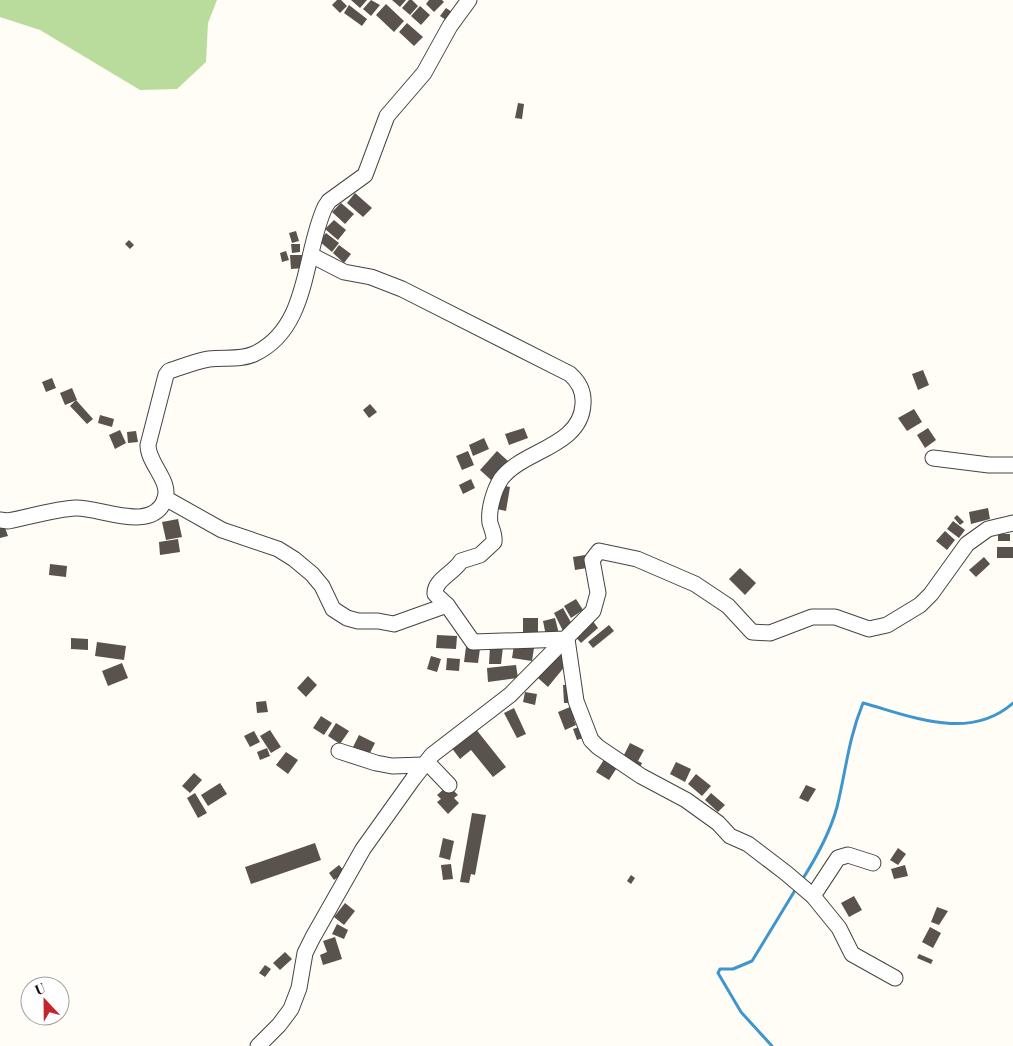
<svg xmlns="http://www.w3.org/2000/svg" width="1013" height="1046" font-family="'Playfair Display',serif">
<rect width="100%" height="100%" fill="#fffdf5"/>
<path fill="#b9dc9c" d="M0,0h217l-9,23 -2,39 -29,27 -37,1 -100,-60 -40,-13z"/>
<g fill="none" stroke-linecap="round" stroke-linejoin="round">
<g stroke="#3f96cf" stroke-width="3">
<path d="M802,880c14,-22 28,-47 35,-73 9,-36 11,-67 26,-104 48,13 106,39 150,0"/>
<path d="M772,1046l-31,-34 -23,-39 2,-4h13l19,-8 45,-74"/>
</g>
</g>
<g fill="#5a524d">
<path d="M337,0h4l6,6 -7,7 -8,-8z"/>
<path d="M351,0h16l-7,8z"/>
<path d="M371,0l9,5 -9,11 -8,-7z"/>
<path d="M392,0h14l-6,7z"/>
<path d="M409,0h3l6,6 -8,9 -8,-7z"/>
<path d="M429,0h13l2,2 -10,10 -8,-8z"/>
<path d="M386,4l18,17 -10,11 -18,-17z"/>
<path d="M349,5l18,14 -5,7 -18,-13z"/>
<path d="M420,6l10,9 -9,10 -10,-9z"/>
<path d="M446,8l6,4 -6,8 -6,-4z"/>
<path d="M407,23l16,14 -9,9 -15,-14z"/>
<path d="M518,103l6,1 -2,15 -7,-1z"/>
<path d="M355,193l17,15 -9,9 -16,-14z"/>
<path d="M341,203l13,11 -9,10 -13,-12z"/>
<path d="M334,220l12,10 -8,10 -13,-11z"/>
<path d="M296,231l3,10 -7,2 -3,-10z"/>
<path d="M326,233l13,10 -7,9 -13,-11z"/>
<path d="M129,240l5,5 -4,4 -5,-5z"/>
<path d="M291,244h9v8l-8,1z"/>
<path d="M339,245l12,9 -7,9 -11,-10z"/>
<path d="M286,251l3,9 -7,2 -2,-9z"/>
<path d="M290,255h14v13l-13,1z"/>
<path d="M923,370l6,15 -11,5 -6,-16z"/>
<path d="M52,378l4,10 -10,4 -4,-10z"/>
<path d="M72,388l5,12 -12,5 -5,-12z"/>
<path d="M76,400l17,19 -6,5 -17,-18z"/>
<path d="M370,404l7,8 -8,6 -6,-8z"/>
<path d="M914,409l8,13 -15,9 -9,-13z"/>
<path d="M100,415l14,4 -2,8 -14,-4z"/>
<path d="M524,428l4,10 -19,7 -4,-11z"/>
<path d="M928,428l8,12 -11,8 -8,-13z"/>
<path d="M120,430l6,13 -11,6 -6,-14z"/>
<path d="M136,431l2,11 -10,1 -1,-11z"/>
<path d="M484,438l5,11 -16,7 -4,-11z"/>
<path d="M468,451l6,14 -12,5 -6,-14z"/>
<path d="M497,451l11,10 -17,19 -11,-10z"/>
<path d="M471,479l4,9 -12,6 -4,-9z"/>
<path d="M501,485l9,2 -4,24 -9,-2z"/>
<path d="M988,508l2,11 -19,5 -2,-12z"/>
<path d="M957,515l7,7 -4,3 -6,-7z"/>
<path d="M178,519l4,18 -16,3 -4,-18z"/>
<path d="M953,521l12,9 -6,8 -12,-9z"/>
<path d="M4,525l4,11 -8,2v-12z"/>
<path d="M945,531l10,9 -8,10 -11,-9z"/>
<rect x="998" y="534" width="12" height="7"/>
<path d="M178,539l2,13 -20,3 -1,-13z"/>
<rect x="997" y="547" width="16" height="11"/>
<path d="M585,555l2,13 -12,2 -2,-13z"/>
<path d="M984,557l6,7 -14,13 -7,-7z"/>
<path d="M50,564l17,2 -1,11 -17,-2z"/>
<path d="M740,568l16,15 -11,12 -16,-16z"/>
<path d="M576,599l7,11 -12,8 -7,-12z"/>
<path d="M563,608l10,18 -10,5 -9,-18z"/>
<rect x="523" y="618" width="15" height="15"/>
<path d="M555,618l4,16 -13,2 -3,-15z"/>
<path d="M592,620l6,8 -17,15 -7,-8z"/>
<path d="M609,625l5,6 -21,17 -5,-6z"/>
<path d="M437,635l20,1 -1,13 -20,-1z"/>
<path d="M71,638l17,1v11l-17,-1z"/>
<path d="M97,642l29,4 -2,14 -29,-4z"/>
<path d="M514,645l20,3 -2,13 -20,-3z"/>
<path d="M490,646l13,1 -2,17h-12z"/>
<path d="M466,647l14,2 -2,14 -14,-1z"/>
<path d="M560,652l10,8 -22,27 -10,-9z"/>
<path d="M431,656l10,3 -4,13 -10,-3z"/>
<path d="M447,658l13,1 -1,12 -13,-1z"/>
<path d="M122,663l6,15 -20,8 -6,-15z"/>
<path d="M516,665l2,13 -30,4 -1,-14z"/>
<path d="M308,676l9,9 -11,12 -9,-9z"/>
<path d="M563,685h10v18h-9z"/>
<path d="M525,692l12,2 -2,11 -12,-3z"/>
<path d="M266,701l2,11 -11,1 -1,-11z"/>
<path d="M570,707l2,4 3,-1 4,8 -5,2 2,5 -11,5 -7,-18z"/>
<path d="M514,708l12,26 -9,4 -13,-25z"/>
<path d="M321,716l11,7 -8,12 -11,-7z"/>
<path d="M336,723l13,8 -9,13 -12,-8z"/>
<path d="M582,726l4,11 -9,3 -4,-11z"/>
<path d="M475,728l31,39 -13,10 -22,-27 -11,9 -9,-12z"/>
<path d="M270,730l11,17 -10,6 -11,-17z"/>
<path d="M254,731l6,11 -10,5 -6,-11z"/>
<path d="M359,735l16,8 -7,14 -16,-8z"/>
<path d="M630,743l14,7 -6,11 4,2 -3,7 -18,-9z"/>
<path d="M267,748l3,8 -10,4 -3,-8z"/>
<path d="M286,752l12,8 -10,14 -12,-9z"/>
<path d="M605,758l13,8 -9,14 -13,-8z"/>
<path d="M676,762l15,7 -6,13 -15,-8z"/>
<path d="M194,773l8,7 -12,13 -8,-7z"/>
<path d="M696,774l15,12 -9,10 -14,-12z"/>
<path d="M220,783l7,11 -19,12 -7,-11z"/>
<path d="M806,785l10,4 -8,13 -9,-4z"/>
<path d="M445,788h6l7,7 -4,3 5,5 -11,11 -11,-12 4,-3 -4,-4z"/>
<path d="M195,793l12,20 -9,5 -11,-20z"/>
<path d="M711,793l14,12 -7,7 -13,-12z"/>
<path d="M472,813l14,2 -11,60 -4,-1 -2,9 -9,-1z"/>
<path d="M443,838l11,3 -4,19 -11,-3z"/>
<path d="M315,843l6,17 -70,24 -6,-17z"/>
<path d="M898,848l8,6 -8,11 -8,-5z"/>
<path d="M451,864l2,15 -10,1 -2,-15z"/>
<path d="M339,865l6,7 -11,8 -5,-7z"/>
<path d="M905,865l3,11 -14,3 -3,-10z"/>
<path d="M631,875l4,3 -4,6 -4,-3z"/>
<path d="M854,896l8,14 -13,7 -8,-14z"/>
<path d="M345,903l10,8 -11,14 -10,-8z"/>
<path d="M937,907l11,4 -9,14 -8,-3z"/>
<path d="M337,924l11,6 -4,9 -12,-5z"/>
<path d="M930,927l11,6 -8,15 -11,-6z"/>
<path d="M335,937l7,22 -19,6 -3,-10 7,-3 -4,-11z"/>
<path d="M285,952l7,7 -12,11 -7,-7z"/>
<path d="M919,954l14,6 -2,4 -14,-6z"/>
<path d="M265,965l6,4 -6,8 -6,-4z"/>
</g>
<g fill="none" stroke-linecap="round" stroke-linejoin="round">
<defs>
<g id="minor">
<path d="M311,255l33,17 27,5 31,12 168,85c9,8 14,18 13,30 -2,43 -61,46 -82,75 -7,11 -13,31 -11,44 2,7 5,12 4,19l-14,13 -19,6c-7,12 -27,19 -26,33l12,11 26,37 94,-3 9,62 15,39 7,7 43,29 45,24 32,23 12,13 18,8 38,29 27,23 26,32 13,26 43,24"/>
<path d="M933,458l56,7h24"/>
<path d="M165,498l57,32 56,19 16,10 18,15 10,12 11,23 14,9 11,3h20l16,3 53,-19"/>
<path d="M0,520l8,1c22,-4 46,-12 68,-13 23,-1 77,26 89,-9 6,-19 -17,-35 -17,-54l18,-70 3,-4c13,-4 27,-10 40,-12 15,-2 32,1 45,-5 56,-26 49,-100 71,-147l4,-6 36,-26 22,-59 37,-43 26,-47 19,-26"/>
<path d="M339,751l37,12 16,3 32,-1"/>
<path d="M427,762l22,23"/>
<path d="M813,896l25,-38 10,-3 25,8"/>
<path d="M258,1046l21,-21 12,-16 8,-21 6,-35 8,-16 50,-88 50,-70 19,-24 78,-60 83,-84 5,-18 -6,-33 7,-9 38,8 58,25 33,22 24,26 18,1 42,-16h23l34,12 18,-4 33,-20 11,-11 36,-50 21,-15 25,-6"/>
</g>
</defs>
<use href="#minor" stroke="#444" stroke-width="17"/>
<use href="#minor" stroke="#fff" stroke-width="15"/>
</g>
<g transform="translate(45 1001) rotate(338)"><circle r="24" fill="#ffffff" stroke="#a0a0a0"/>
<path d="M0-4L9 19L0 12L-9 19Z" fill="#c4262e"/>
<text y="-8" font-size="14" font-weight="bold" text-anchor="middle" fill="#111111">U</text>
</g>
</svg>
